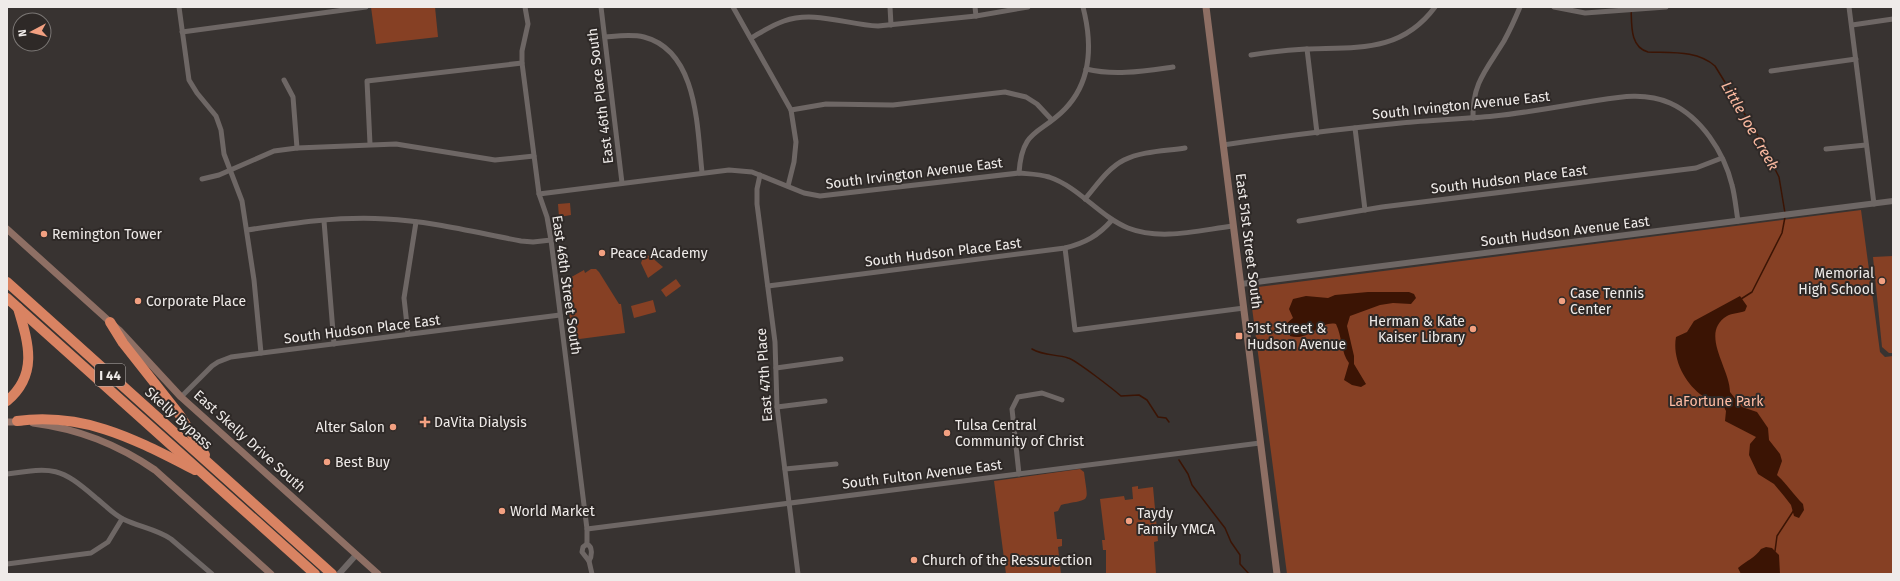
<svg xmlns="http://www.w3.org/2000/svg" width="1900" height="581" font-family="'Fira Sans',sans-serif">
<rect width="100%" height="100%" fill="#383331"/>
<g fill="#864024">
<path d="M371,7h64l3,30 -62,7z"/>
<path d="M570,203l1,12 -12,2 -1,-13z"/>
<path d="M1861,210l19,142 5,5 8,-1v218h-606l-36,-274 7,-13z"/>
<path d="M644,255l6,1 13,11 -15,11 -7,-15z"/>
<path d="M1893,256v97h-4l-7,-6 -9,-90z"/>
<path d="M591,269h5l3,3 20,32h2l4,29 -53,7 -6,-60 18,-10 1,3z"/>
<path d="M676,279l5,7 -15,11 -5,-7z"/>
<path d="M653,300l3,12 -22,6 -3,-12z"/>
<path d="M1080,469l4,3c4,33 8,26 -23,33l-3,6 -4,1 3,27h5v7l-4,1 3,27h-55l-12,-93z"/>
<path d="M1138,486v3l15,-2 5,54 -4,1 2,32 -50,-1v-23h-3l-1,-10h3l-5,-41 24,-3 1,4 8,-1 -1,-12z"/>
</g>
<g fill="#3b1404">
<path d="M1368,292h41l5,2 2,4 -5,6 -18,-1 -13,2 -30,11 -3,10 7,30v8l12,20 -5,3 -9,-2 -8,-5 5,-17c-8,-10 -7,-27 -13,-39 -15,-4 -27,18 -46,12l-3,-13 6,-5 -4,-9 4,-10 13,-3 22,2 7,-3z"/>
<path d="M1740,296l7,10 -2,5c-5,2 -13,2 -18,5 -28,17 3,52 3,76l12,15 15,5 11,16 1,12 11,14 2,7 -5,14c10,9 16,19 26,29l1,6 -5,8 -5,-2 -3,-11 -7,-9 -10,-12 -16,-10 -9,-19 1,-11 6,-7 -31,-16 1,-10 -3,-6c-6,-3 -14,-5 -20,-9 -18,-12 -31,-37 -27,-59l11,-5 7,-11z"/>
<path d="M1766,547l6,1 7,7 1,19h-39l-3,-6c8,-7 18,-11 23,-19z"/>
</g>
<g fill="none" stroke-linecap="round" stroke-linejoin="round">
<g stroke="#3b1404" stroke-width="1.5">
<path d="M1631,7c1,16 -2,40 17,45 23,1 49,-2 67,14l42,68 22,43 6,36"/>
<path d="M1741,299l11,-7 30,-59 3,-16"/>
<path d="M1032,349c12,7 24,5 36,9 8,2 46,32 53,38l18,-1 8,5 11,17 8,1 3,4"/>
<path d="M1179,460l9,14 4,11 33,43 6,14 9,13v9l9,10"/>
<path d="M1775,551l2,-15 17,-26"/>
</g>
<g stroke="#6e6765" stroke-width="5">
<path d="M179,7l10,73 8,13 19,23 5,14 3,24 18,47 12,79 7,73"/>
<path d="M525,7l3,17 -6,27v12l17,131 8,23 4,23 36,289v15c6,3 5,12 2,17"/>
<path d="M601,7l21,176"/>
<path d="M733,7l58,103 5,32 -2,20 -6,24"/>
<path d="M890,7l1,18"/>
<path d="M975,7l1,9"/>
<path d="M1554,7l31,6 81,-6"/>
<path d="M1849,7l25,197"/>
<path d="M1852,25l41,-6"/>
<path d="M182,32l184,-25"/>
<path d="M605,37c13,-1 26,-3 39,0 54,14 53,91 58,135"/>
<path d="M751,38c11,-6 21,-13 33,-17 30,-11 64,4 94,5l98,-10 52,-9"/>
<path d="M1307,49l10,84"/>
<path d="M1251,55c19,-3 37,-5 55,-6 51,-2 95,4 129,-42"/>
<path d="M1086,69c29,7 58,2 87,-2"/>
<path d="M1771,71l85,-12"/>
<path d="M284,80l9,17 4,51"/>
<path d="M791,110l35,-6 67,1 112,-13 21,5 11,7 14,15"/>
<path d="M1473,118c-1,-35 14,-49 31,-77 6,-11 11,-22 16,-34"/>
<path d="M1355,128l10,82"/>
<path d="M370,144l-3,-63 155,-18"/>
<path d="M1223,145c59,-9 118,-16 178,-22 31,-3 62,-4 93,-7 29,-3 58,-8 87,-13 29,-4 60,-13 89,0 31,14 54,49 62,82 3,11 4,24 6,36"/>
<path d="M1826,149l40,-4"/>
<path d="M1019,173c3,-45 21,-38 46,-64 27,-28 27,-67 18,-102"/>
<path d="M760,175l-3,14v15l18,138 2,65 21,167"/>
<path d="M202,179l17,-4 55,-24 23,-3 99,-4 99,16 39,-4"/>
<path d="M539,194l190,-24 23,2 52,21 16,3 199,-23c10,1 20,1 30,4 30,10 50,39 79,51 33,13 72,2 105,-2"/>
<path d="M1085,199c12,-14 23,-31 39,-39 18,-9 42,-9 61,-12"/>
<path d="M324,221l10,123"/>
<path d="M1299,221l83,-14 314,-39 26,-10"/>
<path d="M247,230c46,-7 93,-14 139,-11 45,2 92,14 135,22l12,1 18,-2"/>
<path d="M1065,248l10,82 169,-22"/>
<path d="M768,286l297,-38c20,-5 33,-12 47,-28"/>
<path d="M408,334l-4,-36 12,-76"/>
<path d="M776,368l65,-9"/>
<path d="M181,397l31,-31 6,-4 13,-5 329,-42"/>
<path d="M777,407l48,-6"/>
<path d="M785,469l51,-5"/>
<path d="M7,474c47,-7 53,-7 89,24 9,7 17,16 27,21 16,8 33,10 48,20l41,35"/>
<path d="M1019,474l-7,-65 6,-12 24,-4 20,7"/>
<path d="M587,529l673,-86"/>
<path d="M587,544l-4,3 -1,5 7,9 3,13"/>
<path d="M7,564l84,-11 17,-11 14,-23"/>
</g>
<g stroke="#6e6765" stroke-width="6">
<path d="M1241,284l652,-83"/>
<path d="M339,574l17,-19"/>
</g>
<g stroke="#8e6f64" stroke-width="7">
<path d="M1206,7l71,567"/>
<path d="M7,229l112,101 62,67 197,177"/>
<path d="M7,422h14"/>
<path d="M33,423c46,6 84,21 122,47l116,104"/>
</g>
<g stroke="#d98362" stroke-width="10">
<path d="M7,282l325,292"/>
<path d="M7,298l308,276"/>
<path d="M110,322l13,21 56,71 26,41"/>
<path d="M7,401c32,-27 21,-59 11,-93"/>
<path d="M17,421c69,-9 119,19 178,49"/>
</g>
</g>
<g fill="#f2a081" stroke="#2e2927" stroke-width="1.5">
<circle cx="44" cy="234" r="4"/>
<circle cx="602" cy="253" r="4"/>
<circle cx="1882" cy="281" r="4"/>
<circle cx="138" cy="301" r="4"/>
<circle cx="1562" cy="301" r="4"/>
<circle cx="1473" cy="329" r="4"/>
<rect x="1235" y="332" width="8" height="8" rx="2"/>
<path d="M423 416h4v4h4v4h-4v4h-4v-4h-4v-4h4z"/>
<circle cx="393" cy="427" r="4"/>
<circle cx="947" cy="433" r="4"/>
<circle cx="327" cy="462" r="4"/>
<circle cx="502" cy="511" r="4"/>
<circle cx="1129" cy="521" r="4"/>
<circle cx="914" cy="560" r="4"/>
</g>
<g text-anchor="middle" stroke-width="4" stroke-linejoin="round" paint-order="stroke">
<rect fill="#2e2927" stroke="#b5b1af" stroke-width="1" x="95" y="364" width="30" height="22" rx="3"/>
<g font-size="13" font-weight="bold" fill="#efebe9">
<text x="110" y="380">I 44</text>
</g>
<g font-size="14" fill="#efebe9" stroke="#2e2927">
<text transform="translate(600 96) rotate(-97)" y="5">East 46th Place South</text>
<text transform="translate(1461 105) rotate(-6)" y="5">South Irvington Avenue East</text>
<text transform="translate(914 173) rotate(-7)" y="5">South Irvington Avenue East</text>
<text transform="translate(1509 179) rotate(-7)" y="5">South Hudson Place East</text>
<text transform="translate(1565 231) rotate(-7)" y="5">South Hudson Avenue East</text>
<text transform="translate(1249 241) rotate(83)" y="5">East 51st Street South</text>
<text transform="translate(943 252) rotate(-7)" y="5">South Hudson Place East</text>
<text transform="translate(567 285) rotate(82)" y="5">East 46th Street South</text>
<text transform="translate(362 329) rotate(-7)" y="5">South Hudson Place East</text>
<text transform="translate(764 375) rotate(-94)" y="5">East 47th Place</text>
<text transform="translate(179 418) rotate(42)" y="5">Skelly Bypass</text>
<text transform="translate(250 441) rotate(42)" y="5">East Skelly Drive South</text>
<text transform="translate(922 474) rotate(-7)" y="5">South Fulton Avenue East</text>
</g>
<g font-size="14" fill="#efebe9" stroke="#2e2927" text-anchor="start">
<text x="52" y="239">Remington Tower</text>
<text x="610" y="258">Peace Academy</text>
<text x="1874" y="278" text-anchor="end">Memorial<tspan x="1874" dy="16">High School</tspan></text>
<text x="1570" y="298">Case Tennis<tspan x="1570" dy="16">Center</tspan></text>
<text x="146" y="306">Corporate Place</text>
<text x="1465" y="326" text-anchor="end">Herman &amp; Kate<tspan x="1465" dy="16">Kaiser Library</tspan></text>
<text x="1247" y="333">51st Street &amp;<tspan x="1247" dy="16">Hudson Avenue</tspan></text>
<text x="434" y="427">DaVita Dialysis</text>
<text x="955" y="430">Tulsa Central<tspan x="955" dy="16">Community of Christ</tspan></text>
<text x="385" y="432" text-anchor="end">Alter Salon</text>
<text x="335" y="467">Best Buy</text>
<text x="510" y="516">World Market</text>
<text x="1137" y="518">Taydy<tspan x="1137" dy="16">Family YMCA</tspan></text>
<text x="922" y="565">Church of the Ressurection</text>
</g>
<g font-size="14" fill="#ffbca3" stroke="#2e2927">
<text x="1716" y="406">LaFortune Park</text>
</g>
<g font-size="15" font-style="italic" fill="#fbb9a0" stroke="#2e2927">
<text transform="translate(1750 126) rotate(60)" y="5">Little Joe Creek</text>
</g>
</g>
<rect width="1900" height="581" fill="none" stroke="#efebe9" stroke-width="16"/>
<g transform="translate(32 32) rotate(263)"><circle r="19" fill="#2e2927" stroke="#7b7775"/>
<path d="M0-3L7 15L0 10L-7 15Z" fill="#f2a081"/>
<text y="-6" font-size="11" font-weight="bold" text-anchor="middle" fill="#efebe9">N</text>
</g>
</svg>
